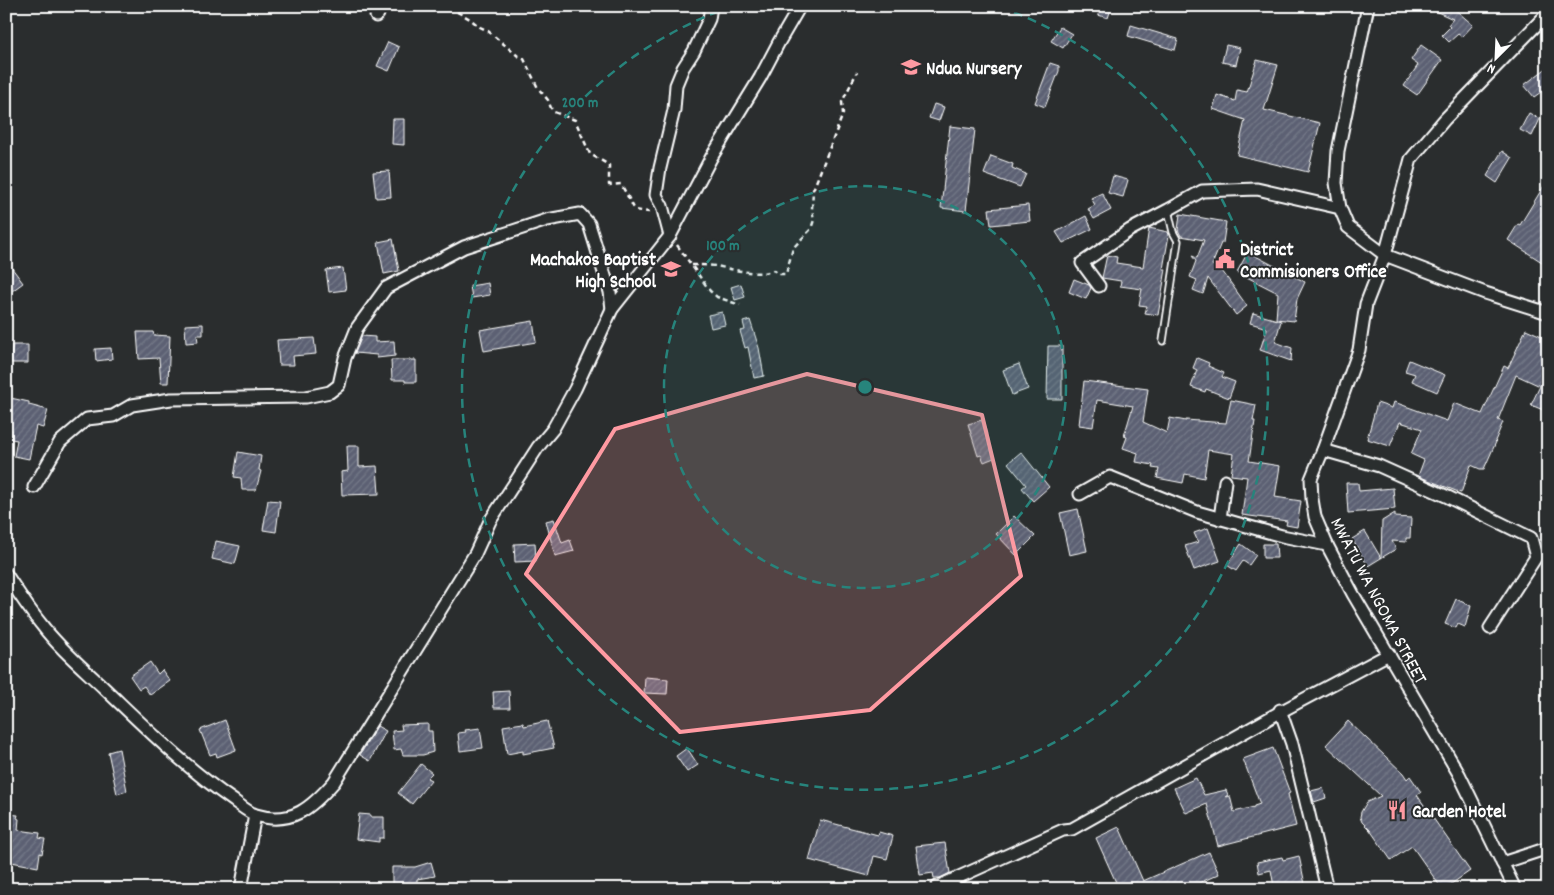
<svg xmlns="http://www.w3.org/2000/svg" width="1554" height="895" font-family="Dekko,sans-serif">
<defs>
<pattern id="building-hatch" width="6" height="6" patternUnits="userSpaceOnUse" patternTransform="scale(1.25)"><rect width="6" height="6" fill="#5c6173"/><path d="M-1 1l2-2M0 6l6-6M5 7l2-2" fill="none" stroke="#747988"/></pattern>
</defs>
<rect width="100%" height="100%" fill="#2a2d2e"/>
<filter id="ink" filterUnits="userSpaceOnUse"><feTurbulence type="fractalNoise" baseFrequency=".02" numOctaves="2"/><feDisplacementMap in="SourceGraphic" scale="10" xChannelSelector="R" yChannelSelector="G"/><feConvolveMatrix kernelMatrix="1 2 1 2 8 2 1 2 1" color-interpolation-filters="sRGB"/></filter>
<g filter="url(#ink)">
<g fill="url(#building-hatch)" stroke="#fff">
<path d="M1100,6h12l-4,12 -10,-3z"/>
<path d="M1424,6h27l22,19 -11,12 -4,-3 -9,8 -7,-7 8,-8 -2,-2 5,-6z"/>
<path d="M1131,25l47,14 -3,11 -47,-14z"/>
<path d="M1060,27l12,7 -9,14 -12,-7z"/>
<path d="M388,42l11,5 -10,24 -12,-5z"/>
<path d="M1226,45l14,3 -4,17 -14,-3z"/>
<path d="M1421,45l21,15 -25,35 -13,-9 14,-21 -7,-5z"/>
<path d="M1257,60l21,5 -14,45 56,13 -12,49 -71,-17 8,-35 -32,-11 4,-14 18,6 2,-11 10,2z"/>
<path d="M1050,63l9,3v5l-14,36 -10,-4z"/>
<path d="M1548,67v20l-14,10 -10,-12z"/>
<path d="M934,104l10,3 -5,14 -10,-3z"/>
<path d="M1529,113l11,6 -8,17 -12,-6z"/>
<path d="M393,119h11v26l-12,-1z"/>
<path d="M950,126l25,3 -9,82 -25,-3z"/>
<path d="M1502,151l10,7 -15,25 -10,-7z"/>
<path d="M991,156l22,8 -1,4 14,6 -6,13 -36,-13z"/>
<path d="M389,171l2,26 -15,1 -3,-26z"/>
<path d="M1113,176l15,4 -5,17 -15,-4z"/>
<path d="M1548,179v87l-40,-26 10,-16 2,1z"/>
<path d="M1102,193l9,17 -17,9 -6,-10 7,-4 -4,-7z"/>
<path d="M1028,205l2,16 -39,4 -2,-16z"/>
<path d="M1180,214l46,8 -3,21h-2l-7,17 -1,-1 1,2 -2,4 8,3 27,38 -11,9 -28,-37 -5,16 -10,-4 4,-10 -7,-3 6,-16 -4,-5 5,2 7,-18 -23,-4 -3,-6z"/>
<path d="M1086,216l6,13 -29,14 -7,-11z"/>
<path d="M1149,228l19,4 1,3 -6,34h3l-8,46 -13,-2 2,-7 -8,-1 3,-16 -22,-3 1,-5 -19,-3 5,-23 10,2 -1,6 27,4z"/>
<path d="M393,239l6,32 -15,3 -6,-32z"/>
<path d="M1248,252l57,30 -8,17 -3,22 -18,-2 2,-26 -41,-21z"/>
<path d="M6,260l17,23 -11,8 -6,-8z"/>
<path d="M343,268l3,22 -17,2 -3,-22z"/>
<path d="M1074,279l15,6 2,3 -5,11 -17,-7z"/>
<path d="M488,283l2,12 -18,3 -2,-12z"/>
<path d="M741,284l4,13 -10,3 -4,-13z"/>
<path d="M722,312l3,13 -14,3 -3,-13z"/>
<path d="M1253,313l28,8 -6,21 17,6 -1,13 -31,-11 7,-22 -17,-5z"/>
<path d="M750,320l9,28 5,28 -10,2 -6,-31 -3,1 -5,-17 5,-1 -2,-8z"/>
<path d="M533,321l3,21 -52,9 -4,-21z"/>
<path d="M203,324v11h-6l1,7 -12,1 -1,-18z"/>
<path d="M1526,329l22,10v73l-17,-7 9,-19 -24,-11 -18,45 5,2 -8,19 1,1 -12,27h-4l-9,-4 -10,28 -43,-17 6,-16 -13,-6 11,-25 -22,-7 -10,24 -23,-7 10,-36 15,5 2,-6 53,19 7,-18 28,11 22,-48 4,2z"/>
<path d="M137,332h16l1,3 16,1 -2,47h-7l-2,-25 -20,1z"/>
<path d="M362,336l13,1v5l19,-1 1,15 -18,2v-3l-22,-2z"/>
<path d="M314,338l2,16 -23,2 1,9h-15l-2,-25z"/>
<path d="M12,345h16v18h-17z"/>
<path d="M1048,346h14v53h-15z"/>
<path d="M111,348l1,11 -16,2 -1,-12z"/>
<path d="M1197,358l12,5 -1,3 16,7 -2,4 13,5 -6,16 -23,-9 -1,3 -14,-5 6,-17 -4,-2z"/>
<path d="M391,360h25v22h-11v-2h-13z"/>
<path d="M1409,360l36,15 -8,17 -25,-11 3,-7 -10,-3z"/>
<path d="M1019,364l9,25 -16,6 -9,-25z"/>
<path d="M1084,381l64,8 -5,33 24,11 3,-15 16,3v-1l40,3 5,-23 25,5 -3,16h2l-6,40 31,5 -5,31 26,4 -4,26 -11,-2 1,-4 -45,-6 5,-38 -16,-2 3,-21 -26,-4 -4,28 -19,-4 -2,9 -26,-5 2,-9 -7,-1 1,-3 -17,-3 2,-9 -15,-5 4,-11 -3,-1 9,-30 -36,-6 -4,27 -14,-2z"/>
<path d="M6,397l23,5v3l19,5 -5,18 -7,-2 -7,33 -15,-3 3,-16 -6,-1 1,-9 -6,-1z"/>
<path d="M982,420l12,38 -10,4 -3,-7 -3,1 -10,-32z"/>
<path d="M347,446h12v21l18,-1 2,28 -37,1 -1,-23 7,-1z"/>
<path d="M238,452l23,4 -2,14 2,1 -5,19h-14l-1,-12 -7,-1z"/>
<path d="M1021,452l28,35 -16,14 -11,-13 4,-3 -18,-22z"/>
<path d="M1346,483h12l1,8 34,-3 2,21 -47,4z"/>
<path d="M268,500l12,1 -4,31 -13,-2z"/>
<path d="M1078,509l9,42 -18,4 -9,-42z"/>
<path d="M1395,513v4l16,1 -1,20h-4v4l-14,-1 4,8 -15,9 1,-37z"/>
<path d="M1014,516l21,20 -19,19 -20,-21z"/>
<path d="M554,519l8,24 8,-3 4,11 -19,5 -9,-35z"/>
<path d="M1208,528l12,33 -26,9 -9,-24 13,-4 -4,-9z"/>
<path d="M1365,531l16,27 -13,8 -16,-27z"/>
<path d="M216,541l24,5 -5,18 -23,-5z"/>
<path d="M535,543l1,18 -21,1 -1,-18z"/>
<path d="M1241,544l15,11 -7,10 -6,-4 -7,10 -9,-6z"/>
<path d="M1263,544h13l1,14h-14z"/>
<path d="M1456,599l15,7 -6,21 -7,-3 -2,4 -11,-4z"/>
<path d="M150,662l8,12 4,-4 8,11 -20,14 -6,-9 -5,3 -9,-13z"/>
<path d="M645,677l23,2 -1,15 -23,-1z"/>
<path d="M509,691l1,17h-16l-1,-16z"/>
<path d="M225,720l11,30 -19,7 -1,-4 -6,2 -10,-25z"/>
<path d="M547,721l7,27 -31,6v-3l-16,3 -4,-28 20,-3 1,3z"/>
<path d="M1348,721l55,52 4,6 3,-3 11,16 -4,3 53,76 -26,18h-2l-30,-43 -21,14 -21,-30 -8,-8 -2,-5 1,-5 6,-10 14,-6 -55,-51z"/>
<path d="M428,724v7h4l1,21 -10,3h-20l-2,-6 -7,1 -2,-19 10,-1 -1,-5z"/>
<path d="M377,726l9,5 -16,30 -10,-6z"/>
<path d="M480,728l3,20 -23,3 -2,-18 8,-1 -1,-2z"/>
<path d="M687,748l11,17 -11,7 -11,-16z"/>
<path d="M1273,748l17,45 -2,1 8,32 -78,20 -11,-42 -21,9 -12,-25 22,-10 8,17 22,-5 2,5 -3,2 5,-1 4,16 20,-5v-1l6,-2 -17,-45z"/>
<path d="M119,749l8,42 -10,3 -9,-42z"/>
<path d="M421,764l11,9 -5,5 4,2 -19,24 -14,-11z"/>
<path d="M1323,788l3,10 -12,4 -3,-11z"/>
<path d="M6,814l12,1 -1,3 2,1 -1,11 22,3 -1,5 6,1 -3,15 -2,-1 -2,14 -32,-6z"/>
<path d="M359,814l12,1v2h13v21h-5v4l-23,-3z"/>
<path d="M820,820l58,15 1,-3 14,4 -6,23 -13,-3 -5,20 -60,-16z"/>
<path d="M1119,827l24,54 66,-29 10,22 -33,15h-67l-23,-51z"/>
<path d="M945,843l5,30 -10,5h-6l-1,-5 -13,2 -4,-29z"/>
<path d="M1299,856l7,33h-22v-4l-10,2 -3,-17 -12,3 -2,-11 25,-5 1,3z"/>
<path d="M431,862l4,14 -18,3v10h-25v-22h23z"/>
</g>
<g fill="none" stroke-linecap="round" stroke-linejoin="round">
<defs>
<path id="service" d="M1163,341l15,-100 -5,-9 -5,-22"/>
<g id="minor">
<path d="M1368,6l-30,145 -2,32 4,25 8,19 37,28 100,38 63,20"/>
<path d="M376,16l2,-2 2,-8"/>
<path d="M670,236l-8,-30 -6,-11 4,-27 14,-58 2,-25 7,-17 11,-17 15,-32 2,-13"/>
<path d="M1099,286l-17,-23 48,-33 38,-20 34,-19 55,-2 83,19"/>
<path d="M1323,450l56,16 69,31 83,41 5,19 -46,71"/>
<path d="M34,487l26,-45 27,-23 26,-3 19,-11 39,-6 135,-2 24,-5 9,-7 6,-27 12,-30 29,-40 78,-41 83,-27 33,-6 9,10 21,68 2,17"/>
<path d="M1080,494l30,-17 87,35 85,24 45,9"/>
<path d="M1220,519l5,-38"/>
<path d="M6,574c11,17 22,34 35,50 18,24 42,44 64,65 41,39 82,80 129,112 7,5 15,12 22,14 36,11 56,-8 78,-33l141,-228 15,-33 48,-74 15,-18 22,-40 37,-80 58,-73 41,-78 49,-80 19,-36 21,-36"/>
<path d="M1280,710l12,34 35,145"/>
<path d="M1502,863l46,-15"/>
<path d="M937,887l126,-57 9,-1 208,-117 109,-58"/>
<path d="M241,889l14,-74"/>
<path d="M1515,889l-56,-115 -106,-180 -26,-49 -12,-28 -3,-18 -1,-20 12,-29 36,-100 7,-46 19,-49 26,-96 34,-40 103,-106"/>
</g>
</defs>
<use href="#service" stroke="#fff" stroke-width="9"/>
<use href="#minor" stroke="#fff" stroke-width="15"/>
<g stroke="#fff" stroke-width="2.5" stroke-dasharray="5 4" stroke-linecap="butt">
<path d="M451,6l1,3 18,10 10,8 8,4 30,25 6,3 14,29 10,12 3,8 3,4 21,8 15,34 19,11v20l12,-1 14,26 14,2 2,-1"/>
<path d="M677,245l33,46 7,6 23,8"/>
<path d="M692,265c7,0 16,0 24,1 15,3 45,11 58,4l4,4h8l7,-26 18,-19 3,-9 -2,-11 1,-19 30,-76 -1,-12 15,-30"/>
</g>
<use href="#service" stroke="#2a2d2e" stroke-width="5.5"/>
<use href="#minor" stroke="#2a2d2e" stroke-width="11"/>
</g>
</g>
<path fill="#ff9aa2" fill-opacity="0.2" stroke="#ff9aa2" stroke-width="4" stroke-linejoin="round" d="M807,374l175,41 39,161 -151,134 -190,22 -154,-158 89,-145z"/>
<circle cx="865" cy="387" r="201" fill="#27847c" fill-opacity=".12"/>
<g fill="none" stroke="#27847c" stroke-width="2.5" stroke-dasharray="9 6">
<circle cx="865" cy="387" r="201"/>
<path d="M1000 7A403 403 0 1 1 730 7"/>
</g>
<defs>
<symbol id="school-bare" viewBox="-9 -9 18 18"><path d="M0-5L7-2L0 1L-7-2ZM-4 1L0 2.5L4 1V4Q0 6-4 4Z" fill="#ff9aa2" stroke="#2a2d2e" stroke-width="2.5" paint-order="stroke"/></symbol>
<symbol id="civic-bare" viewBox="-9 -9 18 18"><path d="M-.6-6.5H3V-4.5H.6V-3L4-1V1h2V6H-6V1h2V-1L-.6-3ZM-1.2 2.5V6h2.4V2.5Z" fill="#ff9aa2" stroke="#2a2d2e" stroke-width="2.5" paint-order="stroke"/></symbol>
<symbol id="restaurant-bare" viewBox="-9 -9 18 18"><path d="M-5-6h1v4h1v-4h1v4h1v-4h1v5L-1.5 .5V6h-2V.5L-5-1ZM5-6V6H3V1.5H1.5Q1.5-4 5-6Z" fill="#ff9aa2" stroke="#2a2d2e" stroke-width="2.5" paint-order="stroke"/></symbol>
</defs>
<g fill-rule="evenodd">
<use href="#school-bare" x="897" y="53" width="28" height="28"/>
<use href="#civic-bare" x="1211" y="245" width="28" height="28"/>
<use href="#school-bare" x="657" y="255" width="28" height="28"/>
<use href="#restaurant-bare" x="1383" y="796" width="28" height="28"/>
</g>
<g text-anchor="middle" stroke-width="4" stroke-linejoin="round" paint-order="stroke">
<g font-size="19" font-weight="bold" fill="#fff" stroke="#2a2d2e" text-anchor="start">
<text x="926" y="74">Ndua Nursery</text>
<text x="1240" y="255">District<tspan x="1240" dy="22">Commisioners Office</tspan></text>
<text x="656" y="265" text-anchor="end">Machakos Baptist<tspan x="656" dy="22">High School</tspan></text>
<text x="1412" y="817">Garden Hotel</text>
</g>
<g font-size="19" fill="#fff" stroke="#2a2d2e">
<text transform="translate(1380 600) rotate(62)" y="7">MWATU WA NGOMA STREET</text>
</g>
</g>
<circle cx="865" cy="387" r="8" fill="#27847c" stroke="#2a2d2e" stroke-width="2.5"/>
<g font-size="15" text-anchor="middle" font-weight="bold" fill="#27847c" stroke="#2a2d2e" stroke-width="4" stroke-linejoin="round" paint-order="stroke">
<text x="580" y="107">200 m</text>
<text x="723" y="250">100 m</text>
</g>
<rect width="1554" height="895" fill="none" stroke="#2a2d2e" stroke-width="25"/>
<rect x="12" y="12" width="1529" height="870" fill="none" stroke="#fff" stroke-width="2" filter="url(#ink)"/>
<g transform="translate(1496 58) rotate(204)" stroke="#2a2d2e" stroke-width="4" paint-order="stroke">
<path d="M0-4L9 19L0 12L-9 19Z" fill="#ffffff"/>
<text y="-8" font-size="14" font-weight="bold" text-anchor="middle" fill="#ffffff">N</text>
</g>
</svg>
